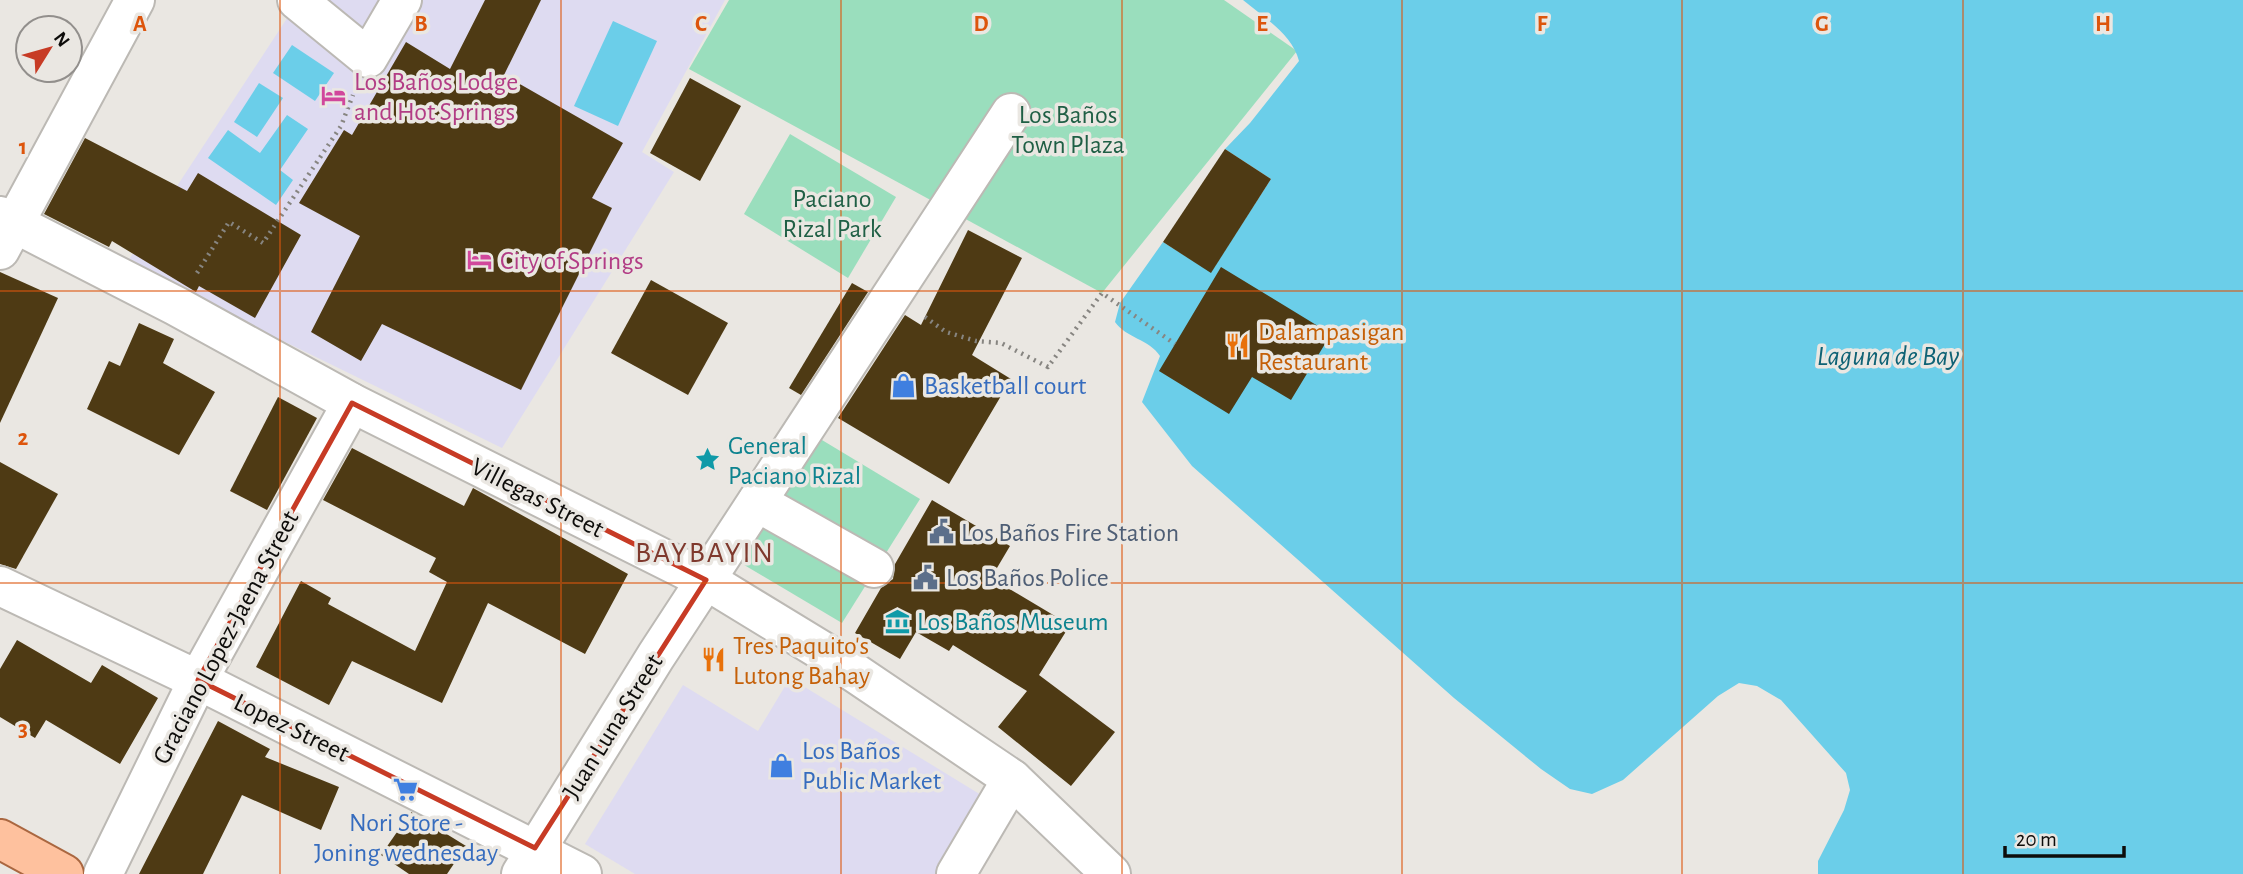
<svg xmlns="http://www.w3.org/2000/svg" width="2243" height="874" font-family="'Alegreya Sans',sans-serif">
<rect width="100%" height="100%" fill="#eae7e2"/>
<g fill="#dedbf1">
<path d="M299,0h426l-83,152 32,20 -172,276 -376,-184z"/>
<path d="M790,678l196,120 -46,76h-305l-50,-30 98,-159 75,46z"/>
</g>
<g fill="#9adebd">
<path d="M729,0h495l73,51 -195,242 -413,-224z"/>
<path d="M790,134l106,63 -48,81 -104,-64z"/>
<path d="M807,431l113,68 -78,124 -113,-67z"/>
</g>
<g fill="#6bcee9">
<path d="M1243,0h1000v874h-425v-13l26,-51 6,-20 -4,-17 -65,-73 -24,-14 -18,-3 -21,13 -95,84 -31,14 -22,-5 -29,-20 -87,-71 -262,-232 -50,-64 18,-46c-11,-17 -34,-18 -45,-34l5,-19 43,-61 48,30 60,-93 -46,-30 25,-26 49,-62c-7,-27 -36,-44 -56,-61z"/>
<path d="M613,21l44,20 -39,85 -44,-20z"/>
<path d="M292,45l42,28 -19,28 -42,-28z"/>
<path d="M259,83l24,15 -26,39 -23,-15z"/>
<path d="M287,115l21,14 -28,41 13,10 -17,25 -68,-47 20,-28 32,23z"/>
</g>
<g fill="#4e3a14">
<path d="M485,0h56l-37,75 119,68 -31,55 20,10 -91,182 -139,-66 -21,37 -50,-29 49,-96 -61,-33 45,-73 8,5 54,-93 44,27z"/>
<path d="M690,78l51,28 -41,75 -50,-28z"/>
<path d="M85,138l102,53 11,-18 103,62 -46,83 -56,-32 -3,6 -84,-51 -3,6 -65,-33z"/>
<path d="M1225,149l46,30 -60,94 -48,-31z"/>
<path d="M968,230l54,28 -50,97 39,24 -62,105 -111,-66 67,-103 16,10z"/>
<path d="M1221,267l110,67 -40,66 -39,-23 -23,37 -70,-43z"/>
<path d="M0,272l58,26 -58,125z"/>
<path d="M651,280l77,43 -40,72 -77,-42z"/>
<path d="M852,283l16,9 -67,103 -12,-7z"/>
<path d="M139,323l35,16 -11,24 52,29 -36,63 -92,-46 22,-48 11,5z"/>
<path d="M278,397l39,21 -50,92 -37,-19z"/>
<path d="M352,448l112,58 9,-18 155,86 -43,80 -97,-51 -46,100 -90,-42 -23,44 -73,-38 45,-86 30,17 -3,6 87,47 32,-69 -18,-10 7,-14 -113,-58z"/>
<path d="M0,462l58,32 -42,75 -16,-5z"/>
<path d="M932,500l78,46 -19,32 79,47 -31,50 76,57 -44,54 -73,-59 29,-36 -74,-46 -4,6 -33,-19 -16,27 -45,-26 26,-45 12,-9 2,-15z"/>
<path d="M17,640l74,43 11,-18 56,33 -38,66 -74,-44 -11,18 -35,-21v-48z"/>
<path d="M218,721l52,28 -5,8 74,30 -18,43 -79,-35 -39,79h-64z"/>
<path d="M411,812l55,34 -19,28h-38l-28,-19z"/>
</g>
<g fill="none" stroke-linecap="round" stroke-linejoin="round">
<defs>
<g id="minor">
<path d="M297,0l71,58 34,-58"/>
<path d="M0,216l176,90 176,97 354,177 118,72 188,127 99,95"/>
<path d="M0,250l135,-250"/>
<path d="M757,502l117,66"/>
<path d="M0,586l198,94 384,194"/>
<path d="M103,874l95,-194 154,-277"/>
<path d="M521,874l135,-218 355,-543"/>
<path d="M956,874l56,-95"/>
</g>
<path id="major" d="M0,839l64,35"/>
</defs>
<use href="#minor" stroke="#bcb9b4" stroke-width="42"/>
<use href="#major" stroke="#aa6740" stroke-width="42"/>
<g stroke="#878581" stroke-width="4.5" stroke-dasharray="2 5" stroke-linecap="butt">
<path d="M197,273l32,-51 34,21 78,-117 12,-31"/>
<path d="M925,317l21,15 30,9 25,2 47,24 54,-74 73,51"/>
</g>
<use href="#minor" stroke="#fff" stroke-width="38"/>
<use href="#major" stroke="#fec19e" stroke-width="38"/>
</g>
<path fill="none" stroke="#c73b25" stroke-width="5" stroke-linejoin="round" d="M352,403l354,177 -171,268 -337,-168z"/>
<path fill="none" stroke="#dd550c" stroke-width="2" stroke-opacity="0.55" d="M280,0v874M561,0v874M841,0v874M1122,0v874M1402,0v874M1682,0v874M1963,0v874M0,291h2243M0,583h2243"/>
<defs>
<symbol id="hotel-bare" viewBox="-9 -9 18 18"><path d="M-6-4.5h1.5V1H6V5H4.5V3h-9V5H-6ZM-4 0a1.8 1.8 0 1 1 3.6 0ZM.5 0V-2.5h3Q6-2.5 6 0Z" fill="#d1479c" stroke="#eae7e2" stroke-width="2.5" paint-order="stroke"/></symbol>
<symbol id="restaurant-bare" viewBox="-9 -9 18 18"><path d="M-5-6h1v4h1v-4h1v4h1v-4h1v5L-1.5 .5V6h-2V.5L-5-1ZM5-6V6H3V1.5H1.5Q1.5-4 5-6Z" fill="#e8710a" stroke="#eae7e2" stroke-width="2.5" paint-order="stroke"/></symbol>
<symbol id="shop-bare" viewBox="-9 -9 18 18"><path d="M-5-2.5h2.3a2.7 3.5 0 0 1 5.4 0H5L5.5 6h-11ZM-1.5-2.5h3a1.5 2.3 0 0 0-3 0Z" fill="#3f7fe0" stroke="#eae7e2" stroke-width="2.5" paint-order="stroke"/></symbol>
<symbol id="sight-bare" viewBox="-9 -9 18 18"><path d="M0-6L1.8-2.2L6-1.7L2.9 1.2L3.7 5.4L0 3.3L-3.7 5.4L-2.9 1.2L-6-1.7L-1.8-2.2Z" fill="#0f9aa8" stroke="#eae7e2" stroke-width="2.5" paint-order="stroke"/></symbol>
<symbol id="civic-bare" viewBox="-9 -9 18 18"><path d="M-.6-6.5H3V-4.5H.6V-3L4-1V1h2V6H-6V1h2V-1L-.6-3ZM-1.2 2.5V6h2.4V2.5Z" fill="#5c6f8a" stroke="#eae7e2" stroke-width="2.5" paint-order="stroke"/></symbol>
<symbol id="museum-bare" viewBox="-9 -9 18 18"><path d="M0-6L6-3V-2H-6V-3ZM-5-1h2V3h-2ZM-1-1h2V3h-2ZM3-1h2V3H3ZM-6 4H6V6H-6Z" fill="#0f9aa8" stroke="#eae7e2" stroke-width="2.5" paint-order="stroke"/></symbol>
<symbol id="supermarket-bare" viewBox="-9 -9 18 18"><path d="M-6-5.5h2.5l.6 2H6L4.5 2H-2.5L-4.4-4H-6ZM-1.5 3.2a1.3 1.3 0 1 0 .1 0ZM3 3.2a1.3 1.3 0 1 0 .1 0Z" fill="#3f7fe0" stroke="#eae7e2" stroke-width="2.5" paint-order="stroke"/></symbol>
</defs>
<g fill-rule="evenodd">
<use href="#hotel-bare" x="316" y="78" width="35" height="35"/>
<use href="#hotel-bare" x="462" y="242" width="35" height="35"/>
<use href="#restaurant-bare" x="1220" y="328" width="35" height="35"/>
<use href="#shop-bare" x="886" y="368" width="35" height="35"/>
<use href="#sight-bare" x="690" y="442" width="35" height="35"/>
<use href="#civic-bare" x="924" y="514" width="35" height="35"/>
<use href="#civic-bare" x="908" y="560" width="35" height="35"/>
<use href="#museum-bare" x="880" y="604" width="35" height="35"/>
<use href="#restaurant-bare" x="696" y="642" width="35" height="35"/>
<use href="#shop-bare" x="764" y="748" width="35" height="35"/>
<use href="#supermarket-bare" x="388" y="772" width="35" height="35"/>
</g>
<g text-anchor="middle" stroke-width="7" stroke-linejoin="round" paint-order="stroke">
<g font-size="26" fill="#b23c85" stroke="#eae7e2" text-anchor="start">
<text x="354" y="90">Los Baños Lodge<tspan x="354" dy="30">and Hot Springs</tspan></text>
<text x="500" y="269">City of Springs</text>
</g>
<g font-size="26" fill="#1f5f45" stroke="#eae7e2">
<text x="1068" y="123">Los Baños<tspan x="1068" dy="30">Town Plaza</tspan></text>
<text x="832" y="207">Paciano<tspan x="832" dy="30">Rizal Park</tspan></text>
</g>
<g font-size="26" fill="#c56008" stroke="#eae7e2" text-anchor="start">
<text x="1258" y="340">Dalampasigan<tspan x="1258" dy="30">Restaurant</tspan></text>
<text x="733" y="654">Tres Paquito's<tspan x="733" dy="30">Lutong Bahay</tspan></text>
</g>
<g font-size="26" fill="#366cbe" stroke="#eae7e2" text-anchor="start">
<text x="924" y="394">Basketball court</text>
<text x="802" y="759">Los Baños<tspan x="802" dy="30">Public Market</tspan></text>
<text x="406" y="831" text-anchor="middle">Nori Store -<tspan x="406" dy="30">Joning wednesday</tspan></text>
</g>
<g font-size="26" fill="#0d838f" stroke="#eae7e2" text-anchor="start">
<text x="728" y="454">General<tspan x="728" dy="30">Paciano Rizal</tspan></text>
<text x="917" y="630">Los Baños Museum</text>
</g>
<g font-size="26" fill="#0d0c0a" stroke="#eae7e2">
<text transform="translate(538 497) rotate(27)" y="9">Villegas Street</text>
<text transform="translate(225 637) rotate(-62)" y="9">Graciano Lopez-Jaena Street</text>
<text transform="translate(612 726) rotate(-58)" y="9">Juan Luna Street</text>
<text transform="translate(292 727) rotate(26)" y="9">Lopez Street</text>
</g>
<g font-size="26" fill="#4e5e75" stroke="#eae7e2" text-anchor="start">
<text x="961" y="541">Los Baños Fire Station</text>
<text x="946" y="586">Los Baños Police</text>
</g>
<g font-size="28" font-style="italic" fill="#0f6275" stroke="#eae7e2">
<text x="1888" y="365">Laguna de Bay</text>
</g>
<g font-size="30" letter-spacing="2" fill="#7f392d" stroke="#eae7e2">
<text x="705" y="562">BAYBAYIN</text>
</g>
</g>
<g font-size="23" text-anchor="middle" font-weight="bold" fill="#dd550c" stroke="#eae7e2" stroke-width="7" stroke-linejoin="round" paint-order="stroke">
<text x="140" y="31">A</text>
<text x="421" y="31">B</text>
<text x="701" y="31">C</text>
<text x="981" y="31">D</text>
<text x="1262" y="31">E</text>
<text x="1542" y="31">F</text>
<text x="1822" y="31">G</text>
<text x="2103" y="31">H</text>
<text x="23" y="154">1</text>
<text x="23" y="445">2</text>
<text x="23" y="736">3</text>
</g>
<g transform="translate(49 49) rotate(53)"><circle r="33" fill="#eae7e2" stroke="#928f8c" stroke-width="2"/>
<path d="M0-5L12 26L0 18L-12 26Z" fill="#c73b25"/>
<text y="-10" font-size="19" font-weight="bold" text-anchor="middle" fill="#0d0c0a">N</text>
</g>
<path d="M2005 846v10h119v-10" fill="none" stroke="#0d0c0a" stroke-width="3.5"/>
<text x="2016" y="846" font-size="21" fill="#0d0c0a" stroke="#eae7e2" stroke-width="5" paint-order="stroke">20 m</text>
</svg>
